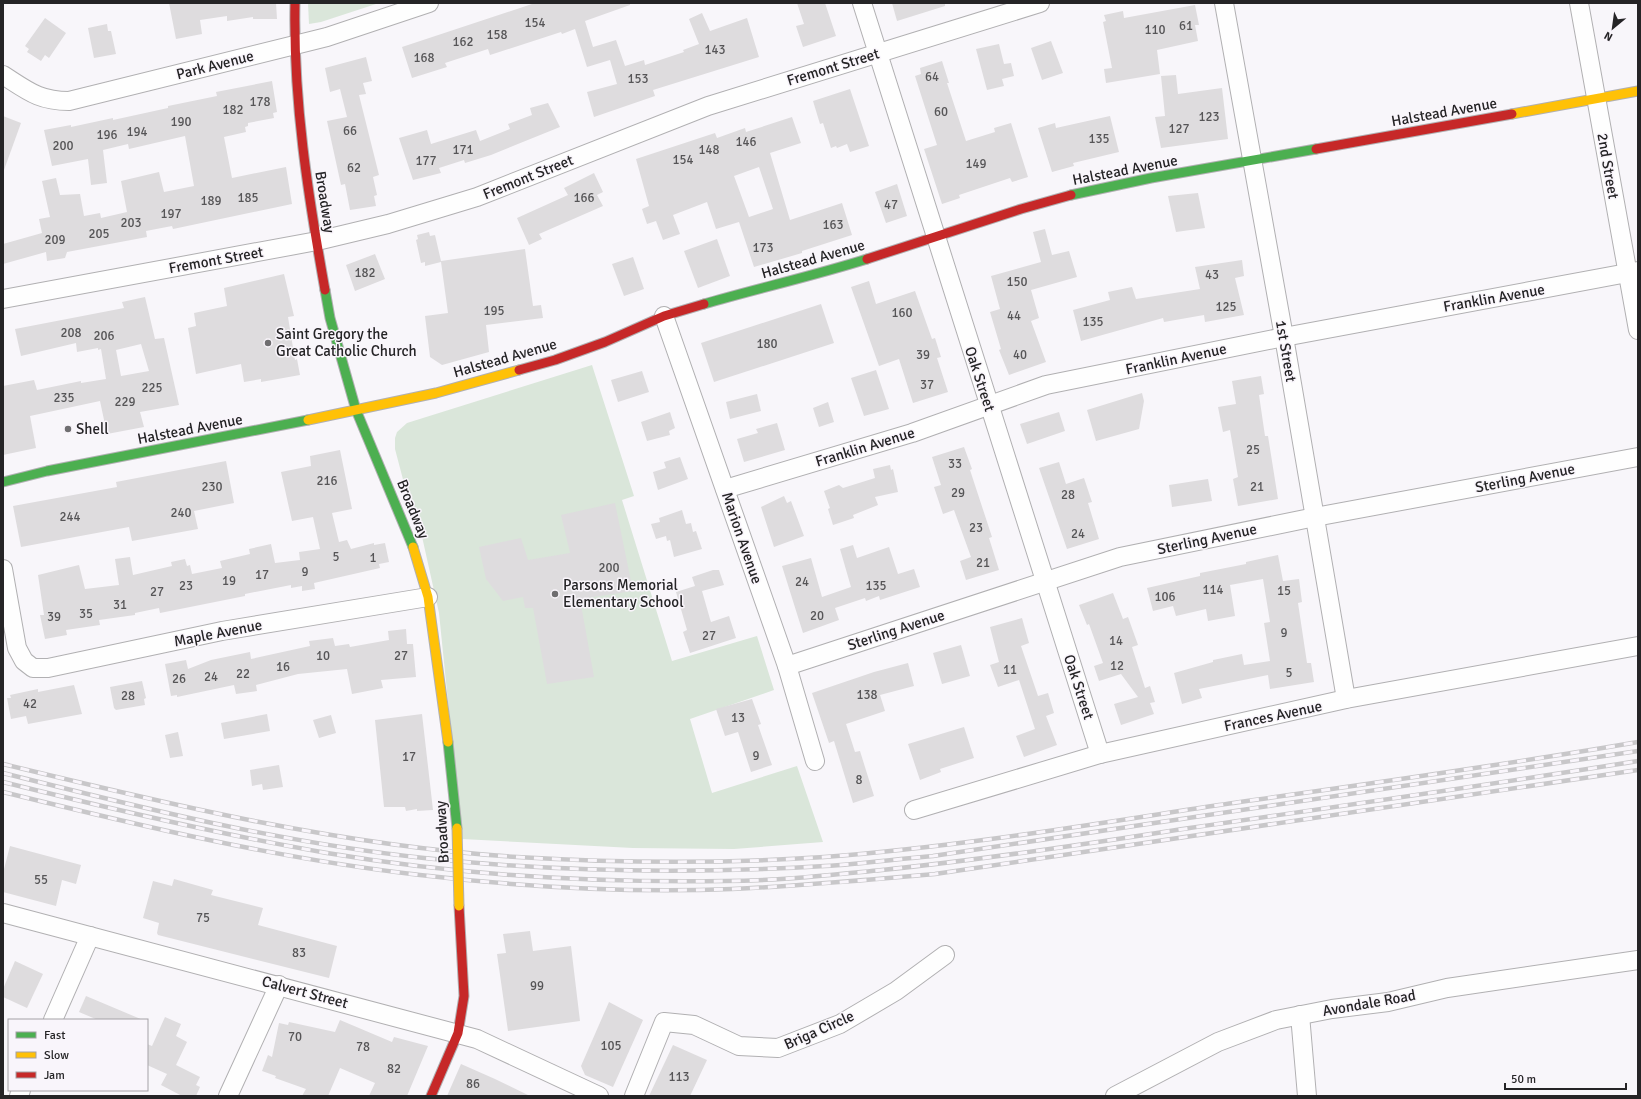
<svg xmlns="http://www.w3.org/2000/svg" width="1641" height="1099" font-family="Signika,sans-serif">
<rect width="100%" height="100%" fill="#f8f6fa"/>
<g fill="#dae6da">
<path d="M308,3h71l-58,19 -12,2z"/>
<path d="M592,365l42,131 -12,4 50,161 85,-25 17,54 -84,29 22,74 85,-27 26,76 -89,7 -101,-1 -171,-9 -23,-226 -18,-81 -16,-45 -10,-38v-11l2,-6 10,-9z"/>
</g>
<g fill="#dedcde" fill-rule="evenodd">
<path d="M169,3h107l1,16h-24v-2l-26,4v-5l-27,4 2,14 -26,5z"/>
<path d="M535,3h95v2l-45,16 8,26 23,-7 9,26 19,-6 1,5 39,-13 -1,-2 16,-6 -10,-25 13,-6 8,18 37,-13 12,39 -106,33 2,6 -61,21 -7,-25 30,-8 -7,-24 -23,7 -12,-38 -13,5 -1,-2 -71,23 -2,-6 -43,14 2,4 -35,11 -10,-31z"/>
<path d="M797,3h28l11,33 -33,11 -7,-21 8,-2z"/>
<path d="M892,3h53v3l-48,15z"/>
<path d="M1195,5l4,20h-4l3,16 -41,9 3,24 -54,9 -2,-14 8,-1 -9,-46 3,-1 -2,-6 19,-4 1,7z"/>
<path d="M45,18l21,15 -17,25 -4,-3 -4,6 -14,-9 2,-3 -4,-3z"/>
<path d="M107,24l1,7h3l5,23 -22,4 -6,-30z"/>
<path d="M1051,41l12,32 -21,7 -11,-32z"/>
<path d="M999,44l5,20 7,-1 3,13 -12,3 2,7 -17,4 -11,-41z"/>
<path d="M366,57l6,24 -9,2 3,11 -7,1 20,80 -6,2 4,18 -3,1 2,10 -26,4 -5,-26 -4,1 -14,-64 20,-4 -7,-28 -10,3 -5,-24z"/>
<path d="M942,61l7,22h-2l19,58 29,-9 -1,-4 17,-5 17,54 -16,5 -2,-4 -51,17 1,3 -18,6 -18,-55 13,-4 -22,-69 6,-2 -1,-6z"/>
<path d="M1176,75l2,19 44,-6 6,51 -67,9 -6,-31 10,-1 -4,-40z"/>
<path d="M272,81l5,31 -4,1 1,5 -26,5v3l-3,1 1,5 -22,5 8,41 54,-11 6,37 -119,25 -1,-3 -26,5 1,6 -80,15 -2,6 -18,3 -1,-9 -43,12v-20l39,-11 -3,-14 11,-2 -8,-36 14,-3 4,17 20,-1 4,22 16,-3 1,5 26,-6 -6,-31 38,-9 5,20 30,-6 -9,-50 -56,13 -1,-5 -25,6 4,33 -16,2 -3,-26 -36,7 -8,-36 27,-5v2l42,-9v2l55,-12v-2l49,-10 -1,-4z"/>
<path d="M850,89l19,57 -19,6 -3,-8 -10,4 -1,-2 -5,2 -8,-25 -3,1 -7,-23z"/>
<path d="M548,103l12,24 -69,28 -26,8 -1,-3 -25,8 2,5 -28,7 -14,-42 28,-8 4,14 45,-14 4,11 30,-12 -2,-5 24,-9 -2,-7z"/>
<path d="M3,116l18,7 -17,47 -1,-1z"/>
<path d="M1110,116l9,36 -46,11 1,3 -22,6 -14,-44 17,-5 1,5z"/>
<path d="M792,117l9,26 -31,10 20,67 52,-17 10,32 -50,16v2l-48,14 -15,-45 -23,7 -9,-27 -34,13 7,19 -17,6 -7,-19 -9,3 -5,-15 7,-3 -13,-47 79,-26 2,5 28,-10 1,4zM759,167l14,42 -24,8 -15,-41z"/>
<path d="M594,173l9,19 -6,3 6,11 -64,28 3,5 -13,6 -12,-27 51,-23 -4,-7z"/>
<path d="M897,184l10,32 -21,7 -11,-31z"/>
<path d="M1198,193l7,35 -29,4 -8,-36z"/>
<path d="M1045,229l7,26 17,-4 8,26 -46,13 8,28 -8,3 15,41 -37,13 -10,-25 2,-1 -11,-37 10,-3 -9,-33 50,-14 -8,-30z"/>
<path d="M429,232l1,4 5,-1 6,26 84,-12 8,57 8,-1 2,13 -57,7 3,27 -47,13 -12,-8 -5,-41 23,-3 -7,-51 -16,4v-4l-4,1 -5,-23 2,-1 -1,-4z"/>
<path d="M717,239l13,37 -32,12 -14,-37z"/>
<path d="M375,254l10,25 -30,12 -9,-26z"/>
<path d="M633,257l11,32 -20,7 -12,-32z"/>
<path d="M1242,260l2,16 -9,2 9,37 -39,7 -1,-7 -40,7 -1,-4 -82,23 -8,-31 37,-10 -2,-8 24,-5 4,12 64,-10 -5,-22z"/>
<path d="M284,274l10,42 -6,1 7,43 2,-1 3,16 -39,7v-3l-17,3 -3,-18 -45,10 -8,-46 8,-2 -2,-13 33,-7 -3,-18z"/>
<path d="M869,281l7,23 39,-13 17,48 3,-1 6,19 -4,1 11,34 -35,11 -14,-44 -20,7 -28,-79z"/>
<path d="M145,297l10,42 9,-1 15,67 -39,7 4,15 -37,7 -7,-33 -70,15 6,32 -33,7v-69l31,-6 3,10 44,-9v2l25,-4 -5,-30 -3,1v-2l-21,4 -1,-9 -55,13 -6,-27 109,-21 -2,-6zM141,344l8,27 -28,5 -5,-26z"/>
<path d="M821,304l13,39 -120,39 -13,-39z"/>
<path d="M876,370l13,39 -25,7 -13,-38z"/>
<path d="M642,371l7,21 -31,10 -7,-22z"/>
<path d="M1261,376l3,18 -5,1 6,41h3l10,63 -40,7 -5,-27 5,-2 -8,-47 -7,2 -5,-25 18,-3 -4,-23z"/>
<path d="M1142,393l2,8 -5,28 -43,12 -9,-31z"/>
<path d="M757,394l4,17 -31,8 -4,-17z"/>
<path d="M828,402l6,20 -15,5 -6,-19z"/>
<path d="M670,412l5,16 -6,3 1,4 -23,6 -6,-19z"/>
<path d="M1059,412l6,19 -38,13 -7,-20z"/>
<path d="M777,423l8,27 -41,12 -7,-23 21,-6 -2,-4z"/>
<path d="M964,447l8,22 -2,1 22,67 -3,1 10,32 -33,10 -6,-19 11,-4 -17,-47 -11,4 -9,-27 7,-2 -9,-28z"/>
<path d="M340,450l12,59 -20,4 7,29 8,-2 4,9 23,-6v2l11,-2 4,19 -10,2 1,4 -66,15 1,6 -13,2v-5l-11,2v-3l-46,9v2l-85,17 -1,-5 -24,5v2l-36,5 1,5 -34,5 1,5 -22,4 -5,-24h4l-6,-40 41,-10 6,24 34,-4 -4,-26 15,-2 3,18 39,-9 -1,-4 14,-3 2,7 3,-1 2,9 30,-6 -2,-7 30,-7 -1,-5 22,-5 4,19 25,-3 -1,-8 21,-3 -7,-32 -21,4 -11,-49 30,-6 -1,-10z"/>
<path d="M680,457l8,22 -30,11 -5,-18 13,-4 -2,-6z"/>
<path d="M226,461l8,42 -40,8 4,18 -66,12 -3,-14 -108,20 -8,-41 104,-19 -1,-5z"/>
<path d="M1059,462l7,22 18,-6 8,24 -4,1 11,36 -32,10 -28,-81z"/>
<path d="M890,465l1,5 2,-1 5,23 -23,5 3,8 -25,10 1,3 -21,7 -5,-16 2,-1 -6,-17 15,-6 4,3 32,-10 -2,-9z"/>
<path d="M1208,479l4,22 -40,6 -3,-22z"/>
<path d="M784,496l3,7 4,-2 13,35 -30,11 -13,-40z"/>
<path d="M615,503l18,88 -53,8 14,78 -47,7 -14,-76h-8l-2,-11 -20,4 -17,-22 -7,-32 42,-9 7,22 42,-7 -9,-38z"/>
<path d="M682,510l4,14 5,-1 2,9 3,-1 6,18 -28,8 -4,-17 -3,1 -1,-5 -10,3 -5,-15 9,-2 -1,-4z"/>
<path d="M853,545l4,13 32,-11 9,27 16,-5 6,18 -40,13 -1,-4 -13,5 -1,-3 -30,10 4,12 -36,13 -21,-67 29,-8 11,39 29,-10 -11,-38z"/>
<path d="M1278,555l5,26 16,-2 3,23 -4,1 9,60h4l3,19 -44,7 -2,-14 -69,14 3,9 -20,6 -8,-31 39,-11v-2l29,-6 2,11 26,-4 -6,-38 6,-1 -7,-43 -33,6 5,31 -27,5 -2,-12 -30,7 -3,-10 -20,5 -6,-23 53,-12v-3l46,-9v-2z"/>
<path d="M713,570h6l5,15 -22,6 8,28 1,3 18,-6 7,22 -46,15 -7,-21 4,-2 -11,-38 19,-6 -3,-9z"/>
<path d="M1113,593l10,26 5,-2 10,28 -6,2 13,41 5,-2 5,16 -5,1 4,11 -33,11 -7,-21 24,-7 -17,-23 -22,7 -5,-15 9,-3 -14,-39 -2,1 -8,-20z"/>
<path d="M1022,618l7,25 -8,3 17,50 10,-3 6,20 -8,3 11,29 -33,12 -8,-21 19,-7 -16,-49 -21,7 -8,-22 9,-3 -9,-35z"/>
<path d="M406,629l1,15h6l3,33 -35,3 2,8 -31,6 -5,-25 -49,5 -42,11 1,6 -21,3 -2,-9 -57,12v-2l-6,1 -6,-32 21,-4 2,9 23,-9 39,-8 1,7 59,-13 -1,-5 24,-3 2,8 14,-2 1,3 39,-7 -1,-9z"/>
<path d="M961,645l9,31 -28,8 -9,-31z"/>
<path d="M908,663l6,23 -34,9 5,16 -39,13 9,28 5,-1 14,45 -21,7 -19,-62 -5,2 -17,-50 62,-21z"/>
<path d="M142,681l4,17 -2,1 1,6 -29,5 -2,-2 -4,-21z"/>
<path d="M74,685l8,29 -54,10 -2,-8 -15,3 -4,-21h4l-1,-3 28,-6v3z"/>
<path d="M752,699l9,25 -3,1 14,40 -21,7 -13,-40 -13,4 -9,-27z"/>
<path d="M267,714l3,17 -46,8 -3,-16z"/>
<path d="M422,714l11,96 -16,1v-2l-11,2 -1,-4h-21l-9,-87z"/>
<path d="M331,715l5,18 -17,5 -6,-18z"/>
<path d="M964,727l10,31 -34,11 1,3 -21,8 -12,-36z"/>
<path d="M178,732l5,24 -13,2 -5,-23z"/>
<path d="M279,765l4,22 -20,3 -1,-6 -10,2 -2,-16z"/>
<path d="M10,846l71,19 -5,19 -14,-4 -6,26 -53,-14v-19z"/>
<path d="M174,879l39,11 -2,5 52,13 -5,17 79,21 -8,32 -171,-43 -1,-2 2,-10 -16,-5 10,-37 19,5z"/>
<path d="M530,931l3,20 38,-5 9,75 -72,10 -11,-77 9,-1 -3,-19z"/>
<path d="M15,961l28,13 -16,34 -24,-11v-8z"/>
<path d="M86,996l57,24h-45l-19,-8z"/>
<path d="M609,1002l34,18 -30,67 -28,-12 -4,-9z"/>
<path d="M165,1017l16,7 -5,12 11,6 -11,23 24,12 -4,8 4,2 -4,9h-14l-21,-11 6,-11 -20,-9v-21l5,2z"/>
<path d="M340,1020l52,22 2,-5 34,9 -21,50h-38l6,-13 -35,-15 -12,28h-26l4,-7 -31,-11 1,-2 -14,-5 6,-16 4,2 7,-34 9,2 1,-3 46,10z"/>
<path d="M673,1045l34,15 -17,36h-41z"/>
<path d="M461,1064l34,15 35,17h-83z"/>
</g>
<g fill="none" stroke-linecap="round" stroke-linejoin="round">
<defs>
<g id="street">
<path d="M862,3l238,751"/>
<path d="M1224,3l60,334 62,362"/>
<path d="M1579,3l59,327"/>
<path d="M3,75c25,16 36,26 66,26l258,-64 102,-34"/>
<path d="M3,299l314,-58 71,-17 89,-27 231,-91 332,-103"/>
<path d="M664,316l123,350 28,95"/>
<path d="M725,489l187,-56 134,-48 238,-48 354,-66"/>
<path d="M3,569l14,79 7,13 9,7h15l174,-37 206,-34"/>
<path d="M787,666l333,-109 195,-40 323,-60"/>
<path d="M914,810l186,-56 246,-55 292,-53"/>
<path d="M3,913l474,126 122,57"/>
<path d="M1300,1015l7,81"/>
<path d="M53,1020l37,-84"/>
<path d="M19,1096l2,-6"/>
<path d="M228,1096l51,-111"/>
<path d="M634,1096l30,-74 30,3 45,21 39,2 62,-24 56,-33 49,-36"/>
<path d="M1115,1096l103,-54 58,-22 56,-11 56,-7 59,-14 191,-28"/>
</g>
<g id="fast">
<path d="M1071,195l80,-17 165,-29"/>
<path d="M325,290l5,28 26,92 57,137"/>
<path d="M704,304c55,-16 109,-28 163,-45"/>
<path d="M3,482l44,-11 261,-51"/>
<path d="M448,742l9,86"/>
</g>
<g id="slow">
<path d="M1512,114l126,-23"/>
<path d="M308,420l128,-27 83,-23"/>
<path d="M413,547l15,50 20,145"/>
</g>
<g id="jam">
<path d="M295,3c-2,97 13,192 30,287"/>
<path d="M1316,149l196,-35"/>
<path d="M867,259l154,-50 50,-14"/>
<path d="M519,370l36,-10 50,-18 59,-26 40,-12"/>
<path d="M431,1096l27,-63 6,-37 -5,-90"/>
</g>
</defs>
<use href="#street" stroke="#b1b0b2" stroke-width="20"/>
<use href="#fast" stroke="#b1b0b2" stroke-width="11"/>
<use href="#slow" stroke="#b1b0b2" stroke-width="11"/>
<use href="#jam" stroke="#b1b0b2" stroke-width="11"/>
<use href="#street" stroke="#fefefe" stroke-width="18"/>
<use href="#fast" stroke="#4caf50" stroke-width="9"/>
<use href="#slow" stroke="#ffc107" stroke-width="9"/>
<use href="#jam" stroke="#c62828" stroke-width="9"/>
<defs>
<g id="rail">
<path d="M3,764c169,41 340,82 514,93 102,6 205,7 307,0 133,-10 264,-32 395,-52 140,-20 280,-39 419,-63"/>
<path d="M3,773c139,35 279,70 421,85 133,14 267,16 401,8 36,-2 72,-7 108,-10l705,-105"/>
<path d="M3,782c108,27 215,52 324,71 131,22 265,30 398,28 52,0 105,-6 157,-11 96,-10 192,-24 288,-39 156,-23 312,-45 468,-70"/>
<path d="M3,792c138,34 276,67 417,83 103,12 209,18 312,14 68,-3 135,-9 203,-15l703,-104"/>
</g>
</defs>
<use href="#rail" stroke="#c8c7c9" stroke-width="4.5"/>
<use href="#rail" stroke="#f9f5fb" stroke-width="3" stroke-dasharray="9" stroke-linecap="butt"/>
<defs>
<path id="slow-bridge" d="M457,828l2,78"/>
</defs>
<use href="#slow-bridge" stroke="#b1b0b2" stroke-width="11" stroke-linecap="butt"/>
<use href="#slow-bridge" stroke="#ffc107" stroke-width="9"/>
</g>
<g fill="#6f6e70" stroke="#f9f5fb" stroke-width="1.5">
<circle cx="268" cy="343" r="4"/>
<circle cx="68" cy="429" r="4"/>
<circle cx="555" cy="594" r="4"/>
</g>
<g text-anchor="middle" stroke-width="3" stroke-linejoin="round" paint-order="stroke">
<g font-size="13" fill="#565557">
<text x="535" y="27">154</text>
<text x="1186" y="30">61</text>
<text x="1155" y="34">110</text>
<text x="497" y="39">158</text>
<text x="463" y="46">162</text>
<text x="715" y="54">143</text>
<text x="424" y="62">168</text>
<text x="932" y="81">64</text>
<text x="638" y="83">153</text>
<text x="260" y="106">178</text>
<text x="233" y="114">182</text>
<text x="941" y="116">60</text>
<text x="1209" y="121">123</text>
<text x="181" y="126">190</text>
<text x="1179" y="133">127</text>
<text x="350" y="135">66</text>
<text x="137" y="136">194</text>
<text x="107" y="139">196</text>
<text x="1099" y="143">135</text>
<text x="746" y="146">146</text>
<text x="63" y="150">200</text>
<text x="463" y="154">171</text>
<text x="709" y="154">148</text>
<text x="683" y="164">154</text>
<text x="426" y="165">177</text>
<text x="976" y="168">149</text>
<text x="354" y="172">62</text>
<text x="248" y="202">185</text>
<text x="584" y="202">166</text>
<text x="211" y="205">189</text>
<text x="891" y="209">47</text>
<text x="171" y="218">197</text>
<text x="131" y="227">203</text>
<text x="833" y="229">163</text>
<text x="99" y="238">205</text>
<text x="55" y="244">209</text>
<text x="763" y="252">173</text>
<text x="365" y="277">182</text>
<text x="1212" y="279">43</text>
<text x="1017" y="286">150</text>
<text x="1226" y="311">125</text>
<text x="494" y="315">195</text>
<text x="902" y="317">160</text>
<text x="1014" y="320">44</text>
<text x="1093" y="326">135</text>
<text x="71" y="337">208</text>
<text x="104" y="340">206</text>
<text x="767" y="348">180</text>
<text x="923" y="359">39</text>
<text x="1020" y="359">40</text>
<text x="927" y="389">37</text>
<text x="152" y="392">225</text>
<text x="64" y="402">235</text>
<text x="125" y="406">229</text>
<text x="1253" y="454">25</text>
<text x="955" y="468">33</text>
<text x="327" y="485">216</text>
<text x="212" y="491">230</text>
<text x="1257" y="491">21</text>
<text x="958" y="497">29</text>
<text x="1068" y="499">28</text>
<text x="181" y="517">240</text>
<text x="70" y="521">244</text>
<text x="976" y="532">23</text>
<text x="1078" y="538">24</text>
<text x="336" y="561">5</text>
<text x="373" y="562">1</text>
<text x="983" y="567">21</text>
<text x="609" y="572">200</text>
<text x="305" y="576">9</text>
<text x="262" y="579">17</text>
<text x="229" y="585">19</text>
<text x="802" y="586">24</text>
<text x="186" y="590">23</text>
<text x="876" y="590">135</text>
<text x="1213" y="594">114</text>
<text x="1284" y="595">15</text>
<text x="157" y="596">27</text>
<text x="1165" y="601">106</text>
<text x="120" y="609">31</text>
<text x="86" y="618">35</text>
<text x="817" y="620">20</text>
<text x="54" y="621">39</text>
<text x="1284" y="637">9</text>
<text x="709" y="640">27</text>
<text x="1116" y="645">14</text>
<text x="323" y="660">10</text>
<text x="401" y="660">27</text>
<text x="1117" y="670">12</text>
<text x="283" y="671">16</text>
<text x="1010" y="674">11</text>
<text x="1289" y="677">5</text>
<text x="243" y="678">22</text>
<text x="211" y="681">24</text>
<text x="179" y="683">26</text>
<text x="867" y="699">138</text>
<text x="128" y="700">28</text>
<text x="30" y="708">42</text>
<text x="738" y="722">13</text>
<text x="756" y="760">9</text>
<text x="409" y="761">17</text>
<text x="859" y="784">8</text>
<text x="41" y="884">55</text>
<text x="203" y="922">75</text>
<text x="299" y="957">83</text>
<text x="537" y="990">99</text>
<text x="295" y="1041">70</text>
<text x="611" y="1050">105</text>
<text x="363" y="1051">78</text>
<text x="394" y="1073">82</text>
<text x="679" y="1081">113</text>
<text x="473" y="1088">86</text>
</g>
<g font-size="15" fill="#252426" stroke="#f9f5fb">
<text transform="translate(215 65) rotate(-14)" y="5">Park Avenue</text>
<text transform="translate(833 67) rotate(-17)" y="5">Fremont Street</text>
<text transform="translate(1444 112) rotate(-10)" y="5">Halstead Avenue</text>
<text transform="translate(1608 166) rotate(80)" y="5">2nd Street</text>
<text transform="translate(1125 170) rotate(-11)" y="5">Halstead Avenue</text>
<text transform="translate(528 177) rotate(-22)" y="5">Fremont Street</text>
<text transform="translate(325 202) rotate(81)" y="5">Broadway</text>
<text transform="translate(813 259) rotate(-16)" y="5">Halstead Avenue</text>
<text transform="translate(216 260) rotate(-10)" y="5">Fremont Street</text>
<text transform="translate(1494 298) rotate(-10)" y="5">Franklin Avenue</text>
<text transform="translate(1286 351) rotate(80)" y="5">1st Street</text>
<text transform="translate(505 358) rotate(-16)" y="5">Halstead Avenue</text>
<text transform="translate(1176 359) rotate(-12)" y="5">Franklin Avenue</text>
<text transform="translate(980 379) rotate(72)" y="5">Oak Street</text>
<text transform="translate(190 429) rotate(-11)" y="5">Halstead Avenue</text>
<text transform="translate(865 447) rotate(-17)" y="5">Franklin Avenue</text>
<text transform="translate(1525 478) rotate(-11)" y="5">Sterling Avenue</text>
<text transform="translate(413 509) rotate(68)" y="5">Broadway</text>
<text transform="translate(742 538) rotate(71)" y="5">Marion Avenue</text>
<text transform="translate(1207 539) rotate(-12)" y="5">Sterling Avenue</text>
<text transform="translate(896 630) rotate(-18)" y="5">Sterling Avenue</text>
<text transform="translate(218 633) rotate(-11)" y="5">Maple Avenue</text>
<text transform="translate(1079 687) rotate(72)" y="5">Oak Street</text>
<text transform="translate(1273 716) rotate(-12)" y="5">Frances Avenue</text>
<text transform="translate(442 832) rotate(-93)" y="5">Broadway</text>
<text transform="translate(305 992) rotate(15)" y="5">Calvert Street</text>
<text transform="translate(1369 1003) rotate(-10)" y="5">Avondale Road</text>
<text transform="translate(819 1030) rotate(-24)" y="5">Briga Circle</text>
</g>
<g font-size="15" fill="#252426" stroke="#f9f5fb" text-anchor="start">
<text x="276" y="339">Saint Gregory the<tspan x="276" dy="17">Great Catholic Church</tspan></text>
<text x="76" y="434">Shell</text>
<text x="563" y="590">Parsons Memorial<tspan x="563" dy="17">Elementary School</tspan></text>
</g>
</g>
<rect width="1641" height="1099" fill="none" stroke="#252426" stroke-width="8"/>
<rect x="8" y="1019" width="140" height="72" fill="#f9f5fb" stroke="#a4a1a6"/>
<rect x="16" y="1032" width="20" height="6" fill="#4caf50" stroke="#a4a1a6"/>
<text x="44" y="1039" font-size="12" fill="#252426">Fast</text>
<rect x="16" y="1052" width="20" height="6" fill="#ffc107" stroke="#a4a1a6"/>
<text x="44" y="1059" font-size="12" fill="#252426">Slow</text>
<rect x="16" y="1072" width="20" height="6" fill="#c62828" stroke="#a4a1a6"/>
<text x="44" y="1079" font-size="12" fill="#252426">Jam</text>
<g transform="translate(1613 28) rotate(209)" stroke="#f9f5fb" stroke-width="3" paint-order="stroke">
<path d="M0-3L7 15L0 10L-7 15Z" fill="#252426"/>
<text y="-6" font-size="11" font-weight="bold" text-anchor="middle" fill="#252426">N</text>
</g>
<path d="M1505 1083v6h121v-6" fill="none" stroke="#252426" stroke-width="2"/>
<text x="1511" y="1083" font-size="12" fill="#252426" stroke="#f9f5fb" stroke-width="3" paint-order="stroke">50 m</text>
</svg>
